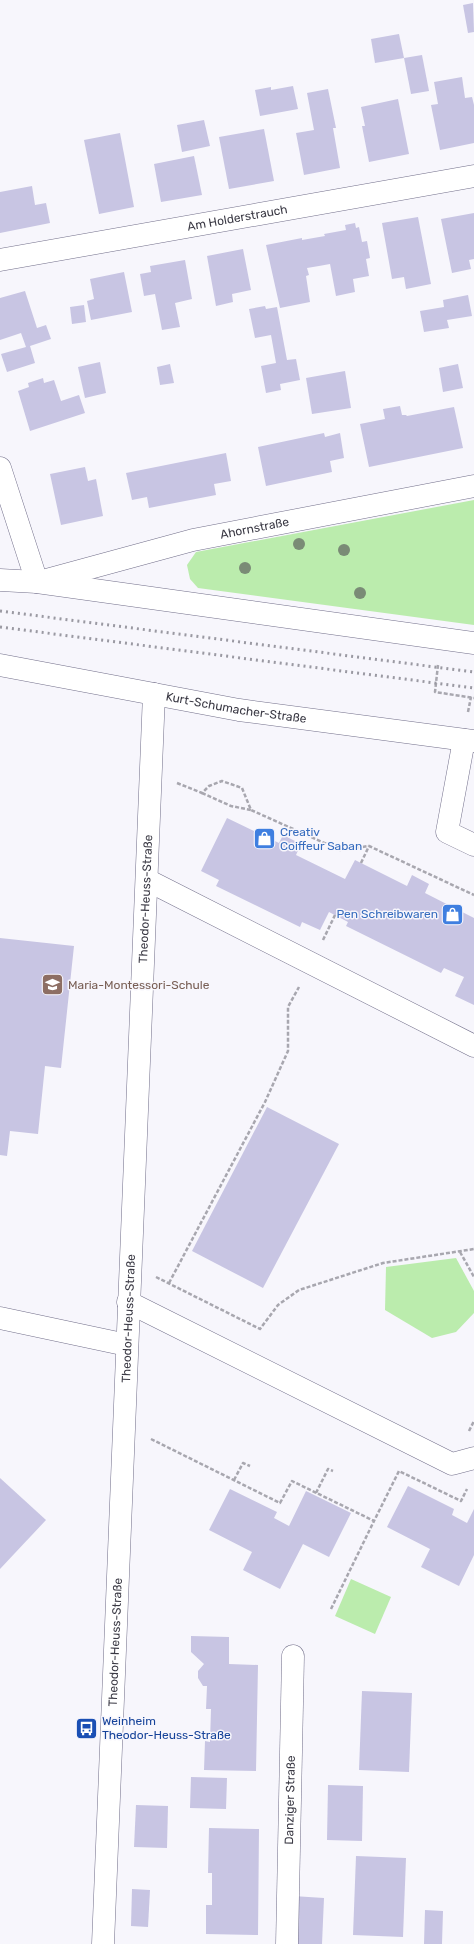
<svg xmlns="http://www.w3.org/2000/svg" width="474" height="1944" font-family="Rubik,sans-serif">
<rect width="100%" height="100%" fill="#f7f6fc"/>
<g fill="#bbecad">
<path d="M474,500v125l-276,-37 -8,-9 -3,-14 9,-13z"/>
<path d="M456,1258l18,33v22l-18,19 -24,6 -47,-28 1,-43z"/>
<path d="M351,1579l40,18 -16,37 -40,-18z"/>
</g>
<g fill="#c8c5e3">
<path d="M473,3l1,29 -6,1 -5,-28z"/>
<path d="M399,34l5,24 -29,5 -4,-24z"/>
<path d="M422,55l7,36 -18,3 -7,-36z"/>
<path d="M462,77l3,21 7,-1 2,8v38l-34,7 -9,-45 7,-1 -4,-22z"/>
<path d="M293,86l5,23 -38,7 -5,-26 16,-3v3z"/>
<path d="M328,89l8,39h-3l7,40 -36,7 -8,-42 18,-3 -7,-37z"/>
<path d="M398,99l11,55 -40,8 -7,-36h3l-4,-19z"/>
<path d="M204,120l6,26 -28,6 -5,-27z"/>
<path d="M264,129l10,52 -45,8 -10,-52z"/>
<path d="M120,133l14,74 -35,7 -15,-74z"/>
<path d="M194,156l8,39 -41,7 -7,-38z"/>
<path d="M32,186l3,19 11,-2 4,20 -50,10v-41z"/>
<path d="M474,213v46l-5,1 2,9 -19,4 -11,-54z"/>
<path d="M418,217l13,67 -25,5 -2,-12 -12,2 -10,-56z"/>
<path d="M355,223l1,5 3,-1 3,15 5,-1 3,17 -4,1 3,17 -16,3 2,13 -19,4 -6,-32 -11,2 -12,2 2,7 -3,1 4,26 -30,6 -14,-63 36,-7v2l23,-4 -1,-2 22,-4 -1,-5z"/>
<path d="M243,249l8,41 -19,4 1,8 -17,4 -9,-50z"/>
<path d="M185,260l7,39 -17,4 5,24 -18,3 -7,-36 -11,2 -4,-22 11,-2 -1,-6z"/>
<path d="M124,272l8,40 -41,8 -4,-19 7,-2 -4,-20z"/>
<path d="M25,291l12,37 9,-3 5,14 -21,7 5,17 -28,9 -6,-18 25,-7 -5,-14 -21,7v-42z"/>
<path d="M468,295l4,21 -25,4 2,8 -25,4 -4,-21 24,-4 -1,-7z"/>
<path d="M84,305l2,17 -14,2 -2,-17z"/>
<path d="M265,306l1,3 11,-2 10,53 9,-1 4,21 -20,4 1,6 -15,3 -5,-27 15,-3 -5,-28 -16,3 -6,-29z"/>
<path d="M100,362l6,31 -21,5 -7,-31z"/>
<path d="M170,364l4,19 -14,2 -3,-18z"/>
<path d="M458,364l5,24 -20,4 -4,-24z"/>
<path d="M345,371l6,37 -39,6 -6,-36z"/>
<path d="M43,378l1,5 10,-3 7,21 18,-6 6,18 -55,18 -12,-40 11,-4 -1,-4z"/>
<path d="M400,406l2,9h4l1,1 47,-9 9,41 -94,19 -9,-43 25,-5 -2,-10z"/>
<path d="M324,433l1,4 15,-4 4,25 -14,3 2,11 -66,14 -8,-39z"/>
<path d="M226,453l5,28 -17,3 2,11 -67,13 -2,-11 -15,3 -6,-27z"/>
<path d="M85,467l3,14 8,-2 7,37 -42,9 -11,-51z"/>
<path d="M227,818l52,25 4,-8 18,9 -5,11 49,24 10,-19 52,26 5,-11 17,9 -4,9 49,25v87l-19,-9 9,-19 -20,-9 -3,5 -95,-47 2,-4 -19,-10 -9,18 -18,-8 -2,5 -84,-41 3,-6 -18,-9z"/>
<path d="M0,938l74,8 -13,122 -16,-2 -7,68 -28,-3 -3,25 -7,-1z"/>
<path d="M267,1107l72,37 -76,144 -71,-37z"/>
<path d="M0,1478l46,42 -46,49z"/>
<path d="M408,1486l46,23 -2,6 15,8 7,-14v46l-15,31 -38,-19 9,-18 -43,-22z"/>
<path d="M230,1489l47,23 -3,6 15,8 17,-35 45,22 -22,44 -26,-13 -23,45 -37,-19 9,-18 -43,-22z"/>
<path d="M191,1636l38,1v27l29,1 -2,106 -52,-1 1,-29 5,1 1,-33h-5l1,-23h-4l-5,-8v-7l6,-7 -13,-12z"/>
<path d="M362,1691l50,2 -3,79 -50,-2z"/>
<path d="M191,1777l36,1 -1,31 -36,-1z"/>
<path d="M328,1785l35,1 -1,55 -35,-1z"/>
<path d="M136,1805l32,1 -1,42 -33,-1z"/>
<path d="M209,1828l50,1 -1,106 -52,-1v-29h6v-32h-4z"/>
<path d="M356,1856l50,2 -3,79 -50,-2z"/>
<path d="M132,1889l18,1 -2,37 -17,-1z"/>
<path d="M293,1896l31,2 -2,46h-30z"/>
<path d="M425,1910l18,1 -1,33h-18z"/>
</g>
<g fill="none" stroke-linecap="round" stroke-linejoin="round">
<defs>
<g id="minor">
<path id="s1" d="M0,260l474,-84"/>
<path d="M0,468l37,114"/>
<path d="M0,580l37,2 437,61"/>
<path id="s2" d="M46,580l147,-40 281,-54"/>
<path id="s3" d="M0,665l239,45 235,31"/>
<path d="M464,740l-17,92 27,13"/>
<path d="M147,880l327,166"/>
<path d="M128,1302l324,162 22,-6"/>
<path d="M0,1318l127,27"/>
<path id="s4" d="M103,1944l51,-1250"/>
<path id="s5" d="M287,1944l6,-288"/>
</g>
</defs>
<use href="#minor" stroke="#726f8a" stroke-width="23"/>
<g stroke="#a8a7af" stroke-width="2.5" stroke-dasharray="4 2" stroke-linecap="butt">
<path d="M438,665l-3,27 39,6"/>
<path d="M468,712l3,-15"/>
<path d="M177,783l25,10 7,-7 13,-5 20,7 9,22 89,40 29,-4 105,49"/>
<path d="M202,793l29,13 20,4"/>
<path d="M361,863l8,-17"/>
<path d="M323,940l12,-25"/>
<path d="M460,1252l14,25"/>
<path d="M156,1277l104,52 18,-24 21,-15 84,-27 91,-14"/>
<path d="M169,1283l96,-181 23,-51v-44l11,-20"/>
<path d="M469,1431l5,-10"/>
<path d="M151,1439l129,64 12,-22 82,40 25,-50 62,30 6,-12"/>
<path d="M234,1480l9,-17 7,3"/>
<path d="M316,1493l12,-24 5,2"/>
<path d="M331,1609l43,-88"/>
</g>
<use href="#minor" stroke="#fff" stroke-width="22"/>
<g stroke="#9a99a2" stroke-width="3" stroke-dasharray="2 4" stroke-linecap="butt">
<path d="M0,611l474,61"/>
<path d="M0,627l474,61"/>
</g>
</g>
<g fill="#7a8b76">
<circle cx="299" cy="544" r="6"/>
<circle cx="344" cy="550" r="6"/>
<circle cx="245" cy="568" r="6"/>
<circle cx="360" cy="593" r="6"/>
</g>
<defs>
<symbol id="shop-square" viewBox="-11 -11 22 22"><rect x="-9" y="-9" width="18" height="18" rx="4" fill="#3f7fe0" stroke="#f7f6fc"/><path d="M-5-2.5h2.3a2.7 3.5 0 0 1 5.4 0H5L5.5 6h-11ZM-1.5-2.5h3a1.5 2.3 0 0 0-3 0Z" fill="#fff"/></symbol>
<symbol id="school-square" viewBox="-11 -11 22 22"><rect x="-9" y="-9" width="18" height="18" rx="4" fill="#8d6e63" stroke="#f7f6fc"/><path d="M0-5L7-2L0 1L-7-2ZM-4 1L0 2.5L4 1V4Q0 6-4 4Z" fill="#fff"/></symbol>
<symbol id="bus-square" viewBox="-11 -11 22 22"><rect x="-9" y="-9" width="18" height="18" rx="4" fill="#1a4fb4" stroke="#f7f6fc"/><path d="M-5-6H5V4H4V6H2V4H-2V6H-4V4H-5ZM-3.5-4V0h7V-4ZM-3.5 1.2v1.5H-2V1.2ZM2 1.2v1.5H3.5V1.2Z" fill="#fff"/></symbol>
</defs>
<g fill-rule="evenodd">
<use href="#shop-square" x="252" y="826" width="25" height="25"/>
<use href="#shop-square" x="440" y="902" width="25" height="25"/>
<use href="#school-square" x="40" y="972" width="25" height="25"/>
<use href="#bus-square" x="74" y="1716" width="25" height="25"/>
</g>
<g text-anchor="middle" stroke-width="3" stroke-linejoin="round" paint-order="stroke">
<g font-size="12" fill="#3a3944" stroke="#f7f6fc">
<text dy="4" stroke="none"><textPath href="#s1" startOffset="241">Am Holderstrauch</textPath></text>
<text dy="4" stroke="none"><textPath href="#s2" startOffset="215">Ahornstraße</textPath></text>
<text dy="4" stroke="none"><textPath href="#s3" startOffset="240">Kurt-Schumacher-Straße</textPath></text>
<text dy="4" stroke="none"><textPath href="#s4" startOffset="1046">Theodor-Heuss-Straße</textPath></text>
<text dy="4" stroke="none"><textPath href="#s4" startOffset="626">Theodor-Heuss-Straße</textPath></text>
<text dy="4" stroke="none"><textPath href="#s4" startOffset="302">Theodor-Heuss-Straße</textPath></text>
<text dy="4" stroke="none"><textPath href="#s5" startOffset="144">Danziger Straße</textPath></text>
</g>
<g font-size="12" fill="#366cbe" stroke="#f7f6fc" text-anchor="start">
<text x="280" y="836">Creativ<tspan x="280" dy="14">Coiffeur Saban</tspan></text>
<text x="438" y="918" text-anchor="end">Pen Schreibwaren</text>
</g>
<g font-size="12" fill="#785e54" stroke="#f7f6fc" text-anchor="start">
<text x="68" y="989">Maria-Montessori-Schule</text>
</g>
<g font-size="12" fill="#164399" stroke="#f7f6fc" text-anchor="start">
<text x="102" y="1725">Weinheim<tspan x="102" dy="14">Theodor-Heuss-Straße</tspan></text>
</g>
</g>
</svg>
